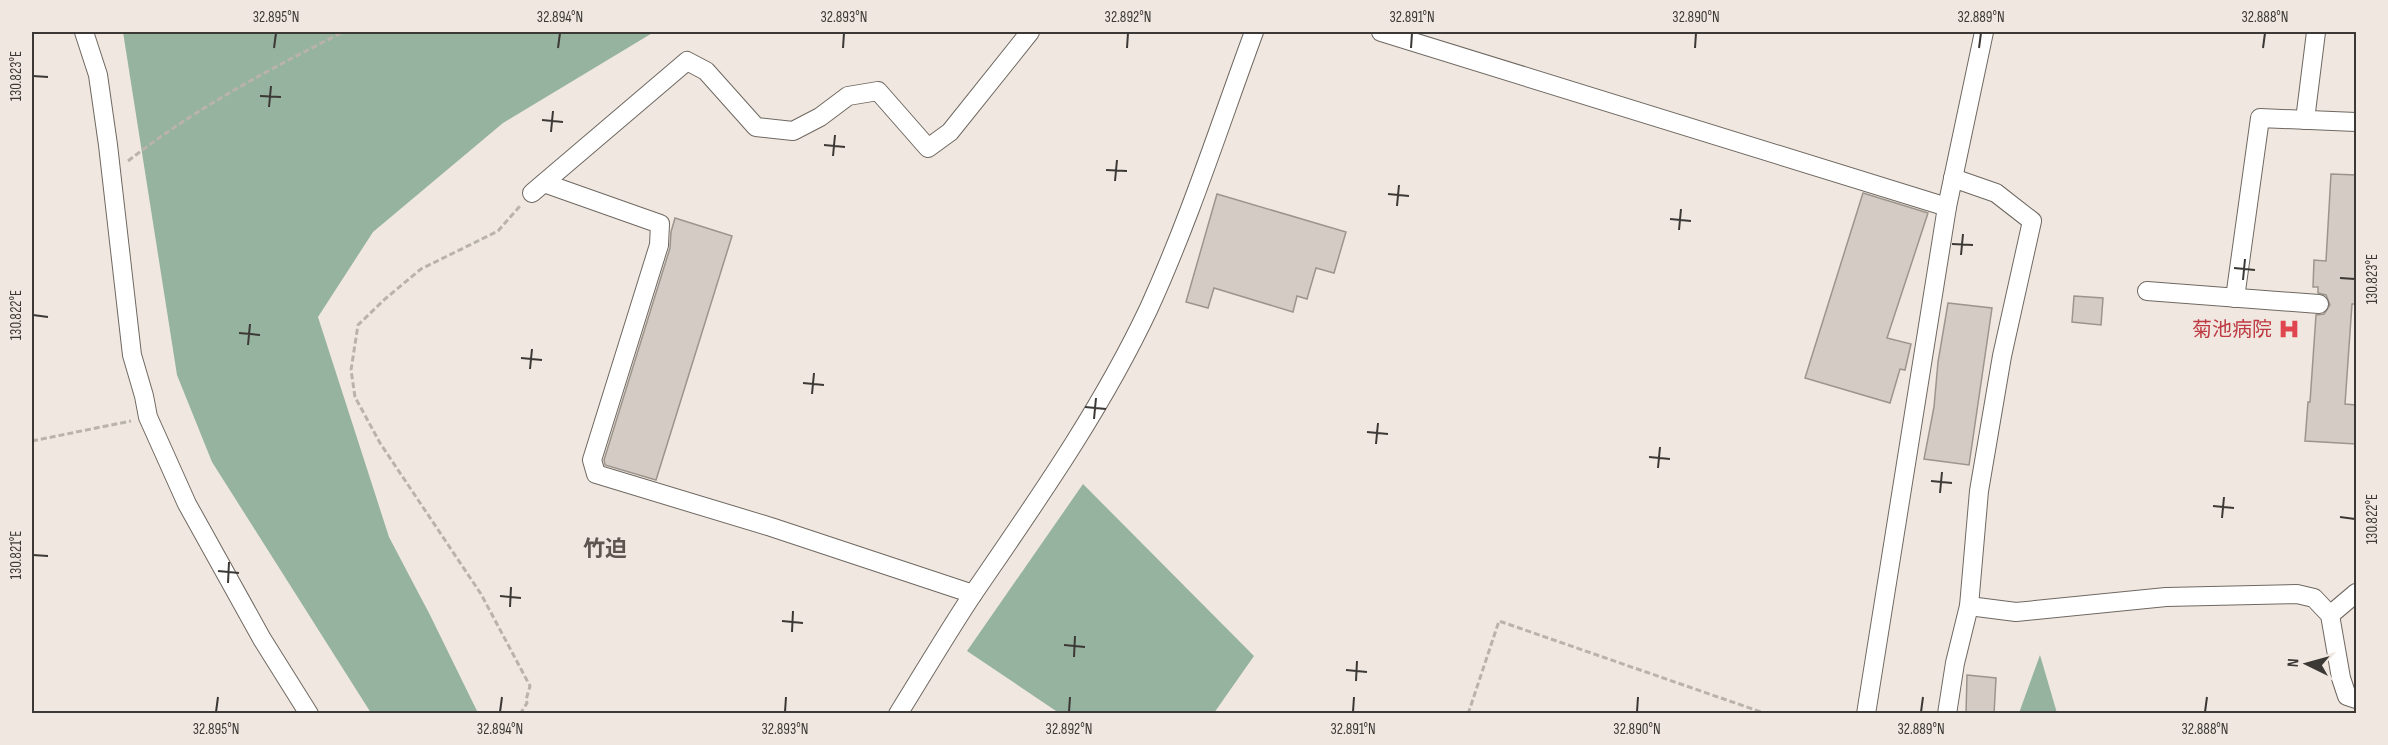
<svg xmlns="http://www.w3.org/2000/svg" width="2388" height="745" font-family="'Sofia Sans Condensed','Noto Sans JP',sans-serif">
<rect width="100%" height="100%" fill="#f0e8e0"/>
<g fill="#96b39f">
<path d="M123,32h531l-151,91 -130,109 -55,85 71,220 41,78 48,98h-107l-159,-251 -35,-87z"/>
<path d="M1083,484l171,172 -40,57h-155l-92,-62z"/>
<path d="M2040,655l17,58h-38z"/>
</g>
<g fill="#d4ccc4" stroke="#9c958d" stroke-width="1.5">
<path d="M2331,174l25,1v129h-4l-7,100 11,1v39l-51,-3 3,-39h2l6,-87 8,-1 6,-9 -4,-10 -8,-2v-6h-5l1,-27 12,1z"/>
<path d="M1863,193l65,20 -41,125 24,6 -6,26 -5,-1 -10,34 -85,-25z"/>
<path d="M1217,194l129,38 -12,41 -18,-5 -9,31 -10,-3 -4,16 -79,-24 -6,20 -22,-6z"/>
<path d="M675,218l57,18 -76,244 -51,-15 -1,-5 66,-212 1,-16z"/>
<path d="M2074,296l29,2 -2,27 -29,-3z"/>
<path d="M1948,303l44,5 -23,157 -45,-6 10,-52 4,-45z"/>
<path d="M1967,675l29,3 -2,36h-28z"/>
</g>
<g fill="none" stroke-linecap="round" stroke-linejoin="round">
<defs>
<g id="minor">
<path d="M84,32l14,43 10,70 24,210 12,41 4,21 39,87 75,135 47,75"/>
<path d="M1381,32l566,175"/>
<path d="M2305,120l11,-88"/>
<path d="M1953,178l43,15 36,28 -30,135 -23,135 -10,115 47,6 150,-15 131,-3 17,4 16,17 11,63 6,18 9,3"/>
<path d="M544,183l116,41 -1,21 -67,215 4,14 175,53 202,67"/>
<path d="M532,193l155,-132 19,10 50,56 37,4 27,-14 28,-21 30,-5 50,57 22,-16 80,-100"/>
<path d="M2147,291l172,13"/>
<path d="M2235,298l25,-180 96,4"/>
<path d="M2330,615l26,-22"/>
<path d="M898,714c25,-40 49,-81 75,-120 63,-92 128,-184 176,-286 41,-90 71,-184 105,-276"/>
<path d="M1866,714l81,-507 37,-175"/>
<path d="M1947,714l8,-51 14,-57"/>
</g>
</defs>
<use href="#minor" stroke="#6f6861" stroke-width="20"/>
<g stroke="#b9b3ac" stroke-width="3" stroke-dasharray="6 3" stroke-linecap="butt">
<path d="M128,161c68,-53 138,-90 215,-129"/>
<path d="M32,441l99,-20"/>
<path d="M520,714l7,-11 -1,-3 4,-14 -49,-92 -101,-151 -25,-46 -4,-27 7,-45 27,-26 36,-30 77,-38 22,-25"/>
<path d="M1468,714l31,-93 268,93"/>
</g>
<use href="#minor" stroke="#fff" stroke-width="18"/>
</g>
<path fill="none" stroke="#3b3835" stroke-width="2" d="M274,48l2,-15M558,48l2,-15M843,48l1,-15M1127,48l1,-15M1411,48l1,-15M1695,48l1,-15M1979,48l2,-15M2263,48l2,-15M33,76l15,1M260,96l21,1M269,107l2,-21M542,120l21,2M551,132l2,-21M824,145l21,2M833,156l2,-21M1106,170l21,1M1115,181l2,-21M1388,194l21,2M1397,206l2,-21M1670,219l21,2M1679,230l2,-21M1952,244l21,1M1961,255l2,-21M2234,268l21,2M2340,278l15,1M2243,280l2,-21M33,315l15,2M239,333l21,2M248,345l2,-21M521,358l21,2M530,369l2,-20M803,383l21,2M812,394l2,-21M1085,407l21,2M1094,419l2,-21M1367,432l21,2M1376,444l2,-21M1649,457l21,2M1658,468l2,-21M1931,481l21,2M1940,493l2,-21M2213,506l21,2M2340,517l15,2M2222,518l2,-21M33,555l15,1M218,571l21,2M228,583l1,-21M500,596l21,2M510,607l1,-20M782,621l21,2M792,632l1,-21M1064,645l21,2M1074,657l1,-21M1346,670l21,2M1356,681l1,-20M216,712l2,-15M500,712l2,-15M785,712l1,-15M1069,712l1,-15M1353,712l1,-15M1637,712l1,-15M1921,712l2,-15M2205,712l2,-15"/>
<defs>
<symbol id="hospital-bare" viewBox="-9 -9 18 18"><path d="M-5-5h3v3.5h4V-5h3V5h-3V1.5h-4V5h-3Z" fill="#e0444e" stroke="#f0e8e0" stroke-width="2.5" paint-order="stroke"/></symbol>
</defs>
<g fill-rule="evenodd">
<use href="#hospital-bare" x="2274" y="314" width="30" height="30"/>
</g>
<g text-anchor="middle" stroke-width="5" stroke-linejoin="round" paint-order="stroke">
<g font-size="20" fill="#be3a42" stroke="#f0e8e0" text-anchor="end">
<text x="2272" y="336">菊池病院</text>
</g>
<g font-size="22" font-weight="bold" fill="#5c554f" stroke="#f0e8e0">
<text x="605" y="556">竹迫</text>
</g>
</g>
<rect width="2388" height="745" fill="none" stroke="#f0e8e0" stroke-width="66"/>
<g transform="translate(2307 664) rotate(275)" stroke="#f0e8e0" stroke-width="4.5" paint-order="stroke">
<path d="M0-4.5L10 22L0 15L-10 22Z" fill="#3b3835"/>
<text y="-9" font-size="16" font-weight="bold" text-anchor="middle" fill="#3b3835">N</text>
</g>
<rect x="33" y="33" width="2322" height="679" fill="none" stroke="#3b3835" stroke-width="2"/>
<g font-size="15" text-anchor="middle" fill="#3b3835">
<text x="276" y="22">32.895°N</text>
<text x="560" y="22">32.894°N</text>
<text x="844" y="22">32.893°N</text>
<text x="1128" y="22">32.892°N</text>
<text x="1412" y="22">32.891°N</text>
<text x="1696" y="22">32.890°N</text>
<text x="1981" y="22">32.889°N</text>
<text x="2265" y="22">32.888°N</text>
<text transform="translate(16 76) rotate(-90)" y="5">130.823°E</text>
<text transform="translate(2372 279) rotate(-90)" y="5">130.823°E</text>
<text transform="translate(16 315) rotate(-90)" y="5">130.822°E</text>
<text transform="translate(2372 519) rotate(-90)" y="5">130.822°E</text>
<text transform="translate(16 555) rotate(-90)" y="5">130.821°E</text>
<text x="216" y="734">32.895°N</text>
<text x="500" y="734">32.894°N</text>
<text x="785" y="734">32.893°N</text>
<text x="1069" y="734">32.892°N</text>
<text x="1353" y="734">32.891°N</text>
<text x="1637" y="734">32.890°N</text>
<text x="1921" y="734">32.889°N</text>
<text x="2205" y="734">32.888°N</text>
</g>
</svg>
